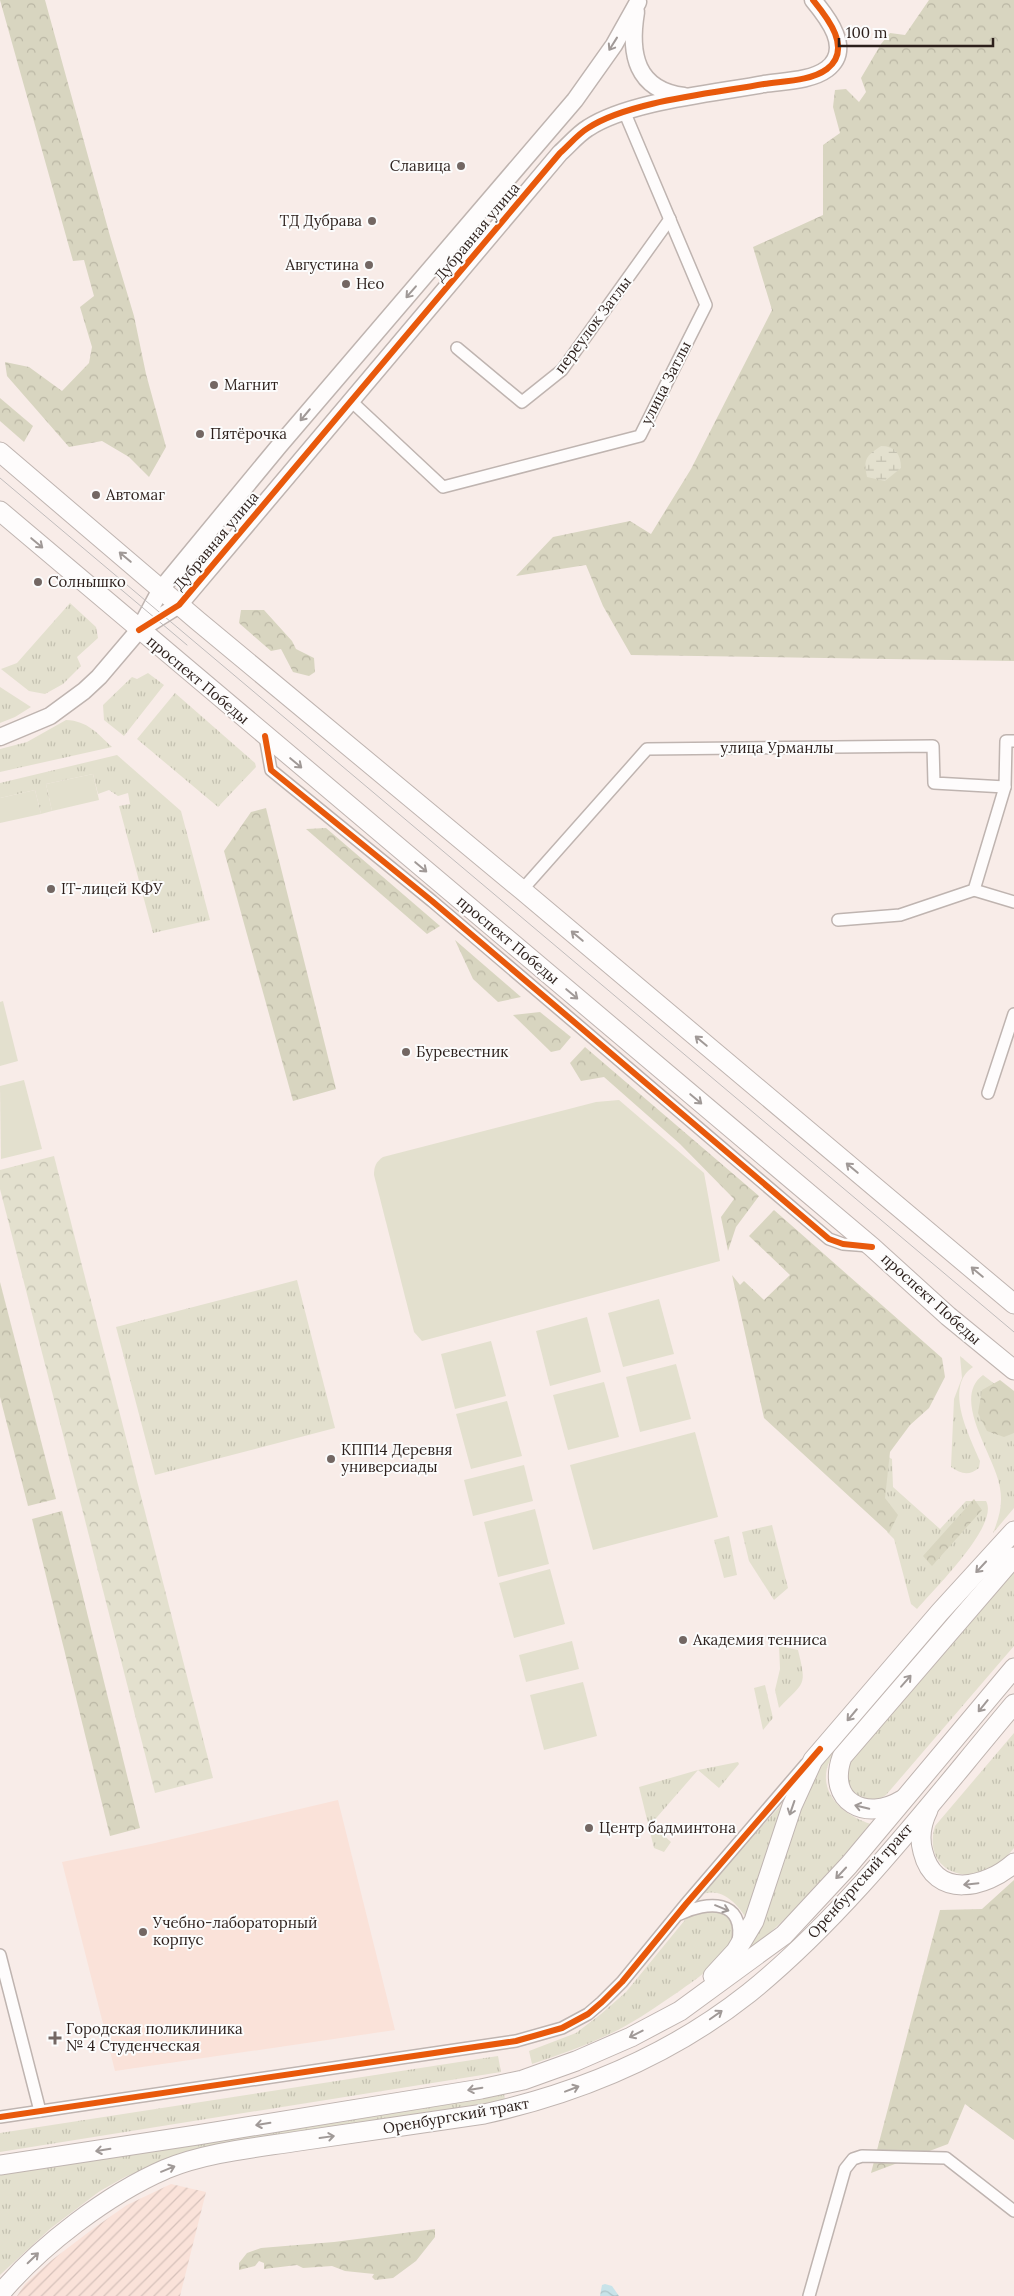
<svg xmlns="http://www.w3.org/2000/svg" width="1014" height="2296" font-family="Lora,serif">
<defs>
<pattern id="industrial-furrows" width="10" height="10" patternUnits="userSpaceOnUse" patternTransform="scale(1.25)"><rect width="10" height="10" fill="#fae2d9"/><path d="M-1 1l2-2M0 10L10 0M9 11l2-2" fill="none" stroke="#d6c1ba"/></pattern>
<pattern id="grass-tufts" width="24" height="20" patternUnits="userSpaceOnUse" patternTransform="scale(1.25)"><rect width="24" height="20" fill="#e3e0ce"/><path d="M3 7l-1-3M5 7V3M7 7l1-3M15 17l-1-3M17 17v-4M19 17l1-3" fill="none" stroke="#c3c0b0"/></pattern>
<pattern id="forest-crowns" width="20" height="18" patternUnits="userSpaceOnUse" patternTransform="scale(1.25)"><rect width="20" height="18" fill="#d8d5c0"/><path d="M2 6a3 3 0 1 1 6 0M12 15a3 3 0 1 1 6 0" fill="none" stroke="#bab6a4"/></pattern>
<pattern id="wetland-marsh" width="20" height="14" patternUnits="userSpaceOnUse" patternTransform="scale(1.25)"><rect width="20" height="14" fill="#e3e0ce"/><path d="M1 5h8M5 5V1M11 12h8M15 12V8" fill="none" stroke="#c3c0b0"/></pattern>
<pattern id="park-crowns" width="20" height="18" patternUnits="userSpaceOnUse" patternTransform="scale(1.25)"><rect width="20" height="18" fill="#e3e0ce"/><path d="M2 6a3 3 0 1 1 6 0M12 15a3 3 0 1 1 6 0" fill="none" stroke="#c3c0b0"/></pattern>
<pattern id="water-waves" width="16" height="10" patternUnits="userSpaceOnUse" patternTransform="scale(1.25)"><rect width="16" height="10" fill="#c8e3e9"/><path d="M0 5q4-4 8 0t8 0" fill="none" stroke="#acc2c7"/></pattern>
</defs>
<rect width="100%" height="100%" fill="#f8ece8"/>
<path fill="#fae2d9" d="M338,1800l57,230 -280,41 -53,-209 89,-18z"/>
<path fill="url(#industrial-furrows)" d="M171,2184l35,8 -26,104h-163l8,-12 27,-24 42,-32 33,-23z"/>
<g fill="url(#grass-tufts)">
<path d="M70,603l26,24 2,11 -21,19 4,9 -18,18 -18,10 -16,-3 -28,-22 16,-6z"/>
<path d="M148,673l16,12 -40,51 -20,-16 -1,-15 29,-28 5,2z"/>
<path d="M0,687l31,20 -16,10 -15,6z"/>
<path d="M175,693l80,70 1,4 -38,40 -81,-68z"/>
<path d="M66,720c22,1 31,13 46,27l-112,25v-23l27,-7z"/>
<path d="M117,755l64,56 29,109 -57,13 -34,-127 11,-2 -2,-11 -10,3 -9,-6 -11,4 -5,-20 -47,10 6,27 -11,3 -6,-24 -35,8v-15z"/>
<path d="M297,1280l38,148 -180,47 -39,-148z"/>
<path d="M960,1356l13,11c-30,20 -3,70 7,94l-1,7c-10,8 -18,6 -28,-1l3,-68 8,-21z"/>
<path d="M983,1375l31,24v109l-21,25c6,-15 10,-28 7,-45 -4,-31 -50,-89 -17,-113z"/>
<path d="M888,1457l4,2 1,28 47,42 26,-28h20c14,24 -53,89 -69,108l-6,-5 -17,-65 -7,-7 10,-17 -13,-16z"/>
<path d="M772,1525l16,63 -14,12 -25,-39 -7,-29z"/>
<path d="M729,1536l8,39 -13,3 -10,-38z"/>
<path d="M1014,1540v6l-136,158h-5v-3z"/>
<path d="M1014,1565v81l-128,149c-14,10 -24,3 -37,-4l-2,-30z"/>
<path d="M779,1646l19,4c9,37 7,31 -19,58l-4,-18 5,-21z"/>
<path d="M765,1685l8,33 -10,12 -9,-42z"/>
<path d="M850,1731l2,2c-8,8 -17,16 -22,27 -15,32 14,56 41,64l-67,77 -74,69 75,-179 11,-21z"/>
<path d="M1014,1733v115c-7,8 -15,20 -26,24 -34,11 -64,-9 -53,-46z"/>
<path d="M738,1762l1,2 -20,24 -21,-18 -47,54 20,18 -7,10 -10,-4 -15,-61 59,-17z"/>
<path d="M793,1792l-46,128c-10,-18 -29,-36 -50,-23z"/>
<path d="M722,1910l9,9 3,17c-10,25 -35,41 -56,56 -17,11 -33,23 -51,33 -30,17 -63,28 -95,39l-3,-13 47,-18 25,-19 25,-22 63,-77 5,-4z"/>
<path d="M498,2056l3,16 -501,80v-19z"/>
<path d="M504,2093l1,7 -321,52 -59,25 -25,14 -49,37 -51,47v-101z"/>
</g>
<g fill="url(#forest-crowns)">
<path d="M0,0h45l65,236 24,80 12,58 20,73 -17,30 -20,-20 -27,-16 -33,6 -62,-71 -2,-14 24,5 33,24 27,-28 3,-16 -12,-40 14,-11 -10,-36 -11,1z"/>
<path d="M929,0h85v661l-383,-6 -28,-49 -17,-41 -70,11 37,-39 77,-16 21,13 40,-65 81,-159 -19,-63 70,-32v-70l17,-12 -7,-26 2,-17 11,-1 13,13 7,-10 -5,-14 20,-34 9,-11 15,2z"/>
<path d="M0,398l33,28 -9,16 -24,-21z"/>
<path d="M241,610h23l28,31 4,8 18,9 1,14 -6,4 -16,-4 -12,-23 -10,2 -32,-28z"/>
<path d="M266,808l70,281 -43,12 -69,-250 27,-39z"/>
<path d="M326,828l114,98 -13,8 -121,-105z"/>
<path d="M455,940l66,57 -23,5 -25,-23z"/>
<path d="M540,1012l31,25 -11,13 -9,2 -38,-37z"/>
<path d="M585,1047l174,149 -23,31 -8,24 -7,-34 13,-18 -54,-55 -76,-67 -23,4 -11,-18z"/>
<path d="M774,1210l168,148 3,19 -16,31 -19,17 -20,27 -5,46 13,17 -9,18 -125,-115 -32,-143 8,10 4,-4 20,19 26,-25 -41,-39z"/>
<path d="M0,1282l56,217 -28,7 -28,-109z"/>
<path d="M1000,1380l14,11v42l-10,4 -17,-6 -9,-18 4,-23z"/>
<path d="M974,1499l8,11 -50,56 -9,-10z"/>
<path d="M62,1511l78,317 -30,8 -78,-317z"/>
<path d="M1014,1880v260l-49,-36 -17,40 -77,29 69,-263 42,-1z"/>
<path d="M435,2229v8l-19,24 -23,17 -18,2 -3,-3 2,-3 -29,-3 -13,-5 -29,2 -6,-3 -33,4v-6l-5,-2 -4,5 -16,4v-7l8,-10 14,-5 73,-6z"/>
</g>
<path fill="url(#wetland-marsh)" d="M881,446c14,0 20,8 20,22l-16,13 -18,-4c-4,-18 -1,-21 14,-31z"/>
<path fill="url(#park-crowns)" d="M54,1156l159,622 -58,15 -155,-604v-19z"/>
<g fill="#e3e0ce">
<path d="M93,774l6,26 -47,11 -6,-27z"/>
<path d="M35,790l6,24 -41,9v-25z"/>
<path d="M3,1001l15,60 -18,5v-64z"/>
<path d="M24,1080l18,69 -41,10 -1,-73z"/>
<path d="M619,1100l85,73 16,88 -298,80 -8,-9 -40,-157c0,-9 2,-13 9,-18l213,-55z"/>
<path d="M659,1299l15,55 -51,13 -15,-54z"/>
<path d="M587,1317l14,55 -51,14 -14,-55z"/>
<path d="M491,1341l15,55 -51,13 -14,-55z"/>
<path d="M676,1364l15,55 -51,13 -14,-55z"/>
<path d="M604,1382l15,55 -51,13 -15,-55z"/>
<path d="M507,1401l15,55 -51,13 -15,-55z"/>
<path d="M695,1432l23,85 -125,33 -23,-85z"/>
<path d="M524,1465l9,36 -60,15 -9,-36z"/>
<path d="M535,1509l14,55 -51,13 -14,-55z"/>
<path d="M550,1569l15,55 -51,14 -15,-55z"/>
<path d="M572,1641l7,28 -53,13 -7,-27z"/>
<path d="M583,1682l14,54 -53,14 -14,-55z"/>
</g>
<path fill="url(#water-waves)" d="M605,2284l7,2 7,10h-19l2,-11z"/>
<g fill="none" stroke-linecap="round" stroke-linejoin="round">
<defs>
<g id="street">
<path d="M457,348l65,54 40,-32 108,-151"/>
<path d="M351,401l92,86 197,-51 66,-131 -82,-194"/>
<path d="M265,736l6,34 161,131 397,338 14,5 27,2"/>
<path d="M522,890l125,-141 286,-3 1,37 71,4 1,-46h8"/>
<path d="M974,890l40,12"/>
<path d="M838,920l62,-5 74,-25 31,-103"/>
<path d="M988,1093l26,-79"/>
<path d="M680,1914c27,-13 65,-15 58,27"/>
<path d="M0,1955l40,156"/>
<path d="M0,2117l516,-76 46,-13 26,-14 14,-12 20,-20 64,-78 120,-140"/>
<path d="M809,2296l36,-127 8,-10 9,-3 84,2 68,53"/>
</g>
<g id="secondary">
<path d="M636,12c-7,42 0,78 48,84"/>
<path d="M139,630l40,-25 381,-452c9,-8 18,-19 28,-25 41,-27 128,-35 176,-44 19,-3 47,-3 63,-15 26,-20 0,-52 -14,-69"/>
<path d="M0,737l50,-21 34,-25 15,-14 40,-47 22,-41 118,-143 296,-346 39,-55 24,-43"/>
</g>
<g id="primary">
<path d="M0,452l198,169 324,269 492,414"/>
<path d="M0,511l872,736 76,69 66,54"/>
<path d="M902,1800c-36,22 -76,2 -60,-43l172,-200"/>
<path d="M928,1810c-7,14 -9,28 -5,42 12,48 63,36 91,11"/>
<path d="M713,1976l23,-25 18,-30 38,-115 21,-46 127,-148 74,-81"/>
<path d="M0,2165l197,-30 284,-46 42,-9 53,-19 55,-24 49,-26 104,-76 65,-70 165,-197"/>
<path d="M0,2294c40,-48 108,-100 166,-125 42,-17 89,-21 133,-28 62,-9 123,-18 185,-27 95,-21 188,-60 265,-121 99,-80 183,-192 265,-289"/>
</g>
</defs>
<use href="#street" stroke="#bfb4b0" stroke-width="14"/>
<use href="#secondary" stroke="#bfb4b0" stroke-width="19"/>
<use href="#primary" stroke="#bfb4b0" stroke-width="21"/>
<use href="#street" stroke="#fefcfc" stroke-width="11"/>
<use href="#secondary" stroke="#fefcfc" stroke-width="16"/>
<use href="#primary" stroke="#fefcfc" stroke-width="19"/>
<g stroke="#c0bcbc" stroke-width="1">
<path d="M0,478l1014,854"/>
<path d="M111,581l76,64"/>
</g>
<defs>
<g id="cycleway">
<path d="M139,630l40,-25 381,-452c9,-8 18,-19 28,-25 41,-27 128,-35 176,-44 19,-3 47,-3 63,-15 26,-20 0,-52 -14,-69"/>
<path d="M265,736l6,34 161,131 397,338 14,5 29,3"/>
<path d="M0,2117l516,-76 46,-13 26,-14 14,-12 20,-20 64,-78 134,-155"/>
</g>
</defs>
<use href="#cycleway" stroke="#fcfcfc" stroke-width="9"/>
<use href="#cycleway" stroke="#e8590c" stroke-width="6"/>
</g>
<defs><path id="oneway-shaft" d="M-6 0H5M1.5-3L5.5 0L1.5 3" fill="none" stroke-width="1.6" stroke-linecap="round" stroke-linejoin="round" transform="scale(1.25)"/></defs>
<g stroke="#a09997">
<use href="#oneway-shaft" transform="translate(613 44) rotate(122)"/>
<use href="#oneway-shaft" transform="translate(411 292) rotate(131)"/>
<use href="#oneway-shaft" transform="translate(305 415) rotate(130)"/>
<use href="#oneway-shaft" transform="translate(37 543) rotate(40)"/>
<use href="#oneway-shaft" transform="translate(125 557) rotate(-140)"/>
<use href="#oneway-shaft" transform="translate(296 763) rotate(40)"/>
<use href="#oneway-shaft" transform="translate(421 867) rotate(40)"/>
<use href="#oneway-shaft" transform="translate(577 936) rotate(-140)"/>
<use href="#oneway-shaft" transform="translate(572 994) rotate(40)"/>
<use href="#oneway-shaft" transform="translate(701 1041) rotate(-140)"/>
<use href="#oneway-shaft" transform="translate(696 1099) rotate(40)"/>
<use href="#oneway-shaft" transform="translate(852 1168) rotate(-140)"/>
<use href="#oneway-shaft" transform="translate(977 1272) rotate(-140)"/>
<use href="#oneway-shaft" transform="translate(981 1567) rotate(133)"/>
<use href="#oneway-shaft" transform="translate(906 1681) rotate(-49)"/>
<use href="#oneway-shaft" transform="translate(983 1706) rotate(129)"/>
<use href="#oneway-shaft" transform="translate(852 1715) rotate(130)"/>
<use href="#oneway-shaft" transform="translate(862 1807) rotate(-166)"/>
<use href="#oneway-shaft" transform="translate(792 1808) rotate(109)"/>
<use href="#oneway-shaft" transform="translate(841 1873) rotate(133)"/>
<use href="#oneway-shaft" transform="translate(971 1884) rotate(174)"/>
<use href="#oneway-shaft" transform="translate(722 1908) rotate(22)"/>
<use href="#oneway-shaft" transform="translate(716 2015) rotate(-35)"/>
<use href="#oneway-shaft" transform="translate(636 2034) rotate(153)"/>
<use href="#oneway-shaft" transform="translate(475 2089) rotate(170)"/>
<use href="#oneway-shaft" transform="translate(572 2089) rotate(-21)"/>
<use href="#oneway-shaft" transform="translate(263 2124) rotate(171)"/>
<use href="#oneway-shaft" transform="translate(327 2137) rotate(-8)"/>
<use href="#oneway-shaft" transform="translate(103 2150) rotate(171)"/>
<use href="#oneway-shaft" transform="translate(168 2169) rotate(-22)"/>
<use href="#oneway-shaft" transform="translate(33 2258) rotate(-44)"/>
</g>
<g fill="#736763" stroke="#fcfcfc" stroke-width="2">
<circle cx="461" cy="166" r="5"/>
<circle cx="372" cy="221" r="5"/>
<circle cx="369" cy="265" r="5"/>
<circle cx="346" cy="284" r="5"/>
<circle cx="214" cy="385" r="5"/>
<circle cx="200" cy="434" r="5"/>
<circle cx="96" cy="495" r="5"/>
<circle cx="38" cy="582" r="5"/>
<circle cx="51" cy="889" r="5"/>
<circle cx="406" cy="1052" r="5"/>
<circle cx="331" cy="1459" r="5"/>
<circle cx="683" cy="1640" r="5"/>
<circle cx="589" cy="1828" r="5"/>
<circle cx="143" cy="1932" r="5"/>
<path d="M52.5 2030.5h5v5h5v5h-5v5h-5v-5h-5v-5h5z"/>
</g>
<g text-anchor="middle" stroke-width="4" stroke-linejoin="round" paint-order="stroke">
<g font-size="15" fill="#2c1f1b" stroke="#fcfcfc" text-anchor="start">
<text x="451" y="171" text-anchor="end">Славица</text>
<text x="362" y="226" text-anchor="end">ТД Дубрава</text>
<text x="359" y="270" text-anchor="end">Августина</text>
<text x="356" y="289">Нео</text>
<text x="224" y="390">Магнит</text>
<text x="210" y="439">Пятёрочка</text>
<text x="106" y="500">Автомаг</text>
<text x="48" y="587">Солнышко</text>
<text x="61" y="894">IT-лицей КФУ</text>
<text x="416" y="1057">Буревестник</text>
<text x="341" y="1455">КПП14 Деревня<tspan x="341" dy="17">универсиады</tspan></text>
<text x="693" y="1645">Академия тенниса</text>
<text x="599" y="1833">Центр бадминтона</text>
<text x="153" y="1928">Учебно-лабораторный<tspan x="153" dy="17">корпус</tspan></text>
<text x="66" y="2034">Городская поликлиника<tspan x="66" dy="17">№ 4 Студенческая</tspan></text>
</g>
<g font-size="15" fill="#2c1f1b" stroke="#fcfcfc">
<text transform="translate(477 232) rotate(-50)" y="5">Дубравная улица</text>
<text transform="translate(593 325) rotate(-53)" y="5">переулок Затлы</text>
<text transform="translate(666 383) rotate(-63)" y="5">улица Затлы</text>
<text transform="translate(216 541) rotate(-50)" y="5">Дубравная улица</text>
<text transform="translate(198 680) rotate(40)" y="5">проспект Победы</text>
<text x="777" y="753">улица Урманлы</text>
<text transform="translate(508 940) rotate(40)" y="5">проспект Победы</text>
<text transform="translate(931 1299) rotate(42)" y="5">проспект Победы</text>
<text transform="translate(860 1881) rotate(-48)" y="5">Оренбургский тракт</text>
<text transform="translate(456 2116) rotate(-10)" y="5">Оренбургский тракт</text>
</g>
</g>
<path d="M839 38v8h154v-8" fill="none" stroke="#2c1f1b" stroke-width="2.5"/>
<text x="846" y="38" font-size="15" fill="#2c1f1b" stroke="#fcfcfc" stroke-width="4" paint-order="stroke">100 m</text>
</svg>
